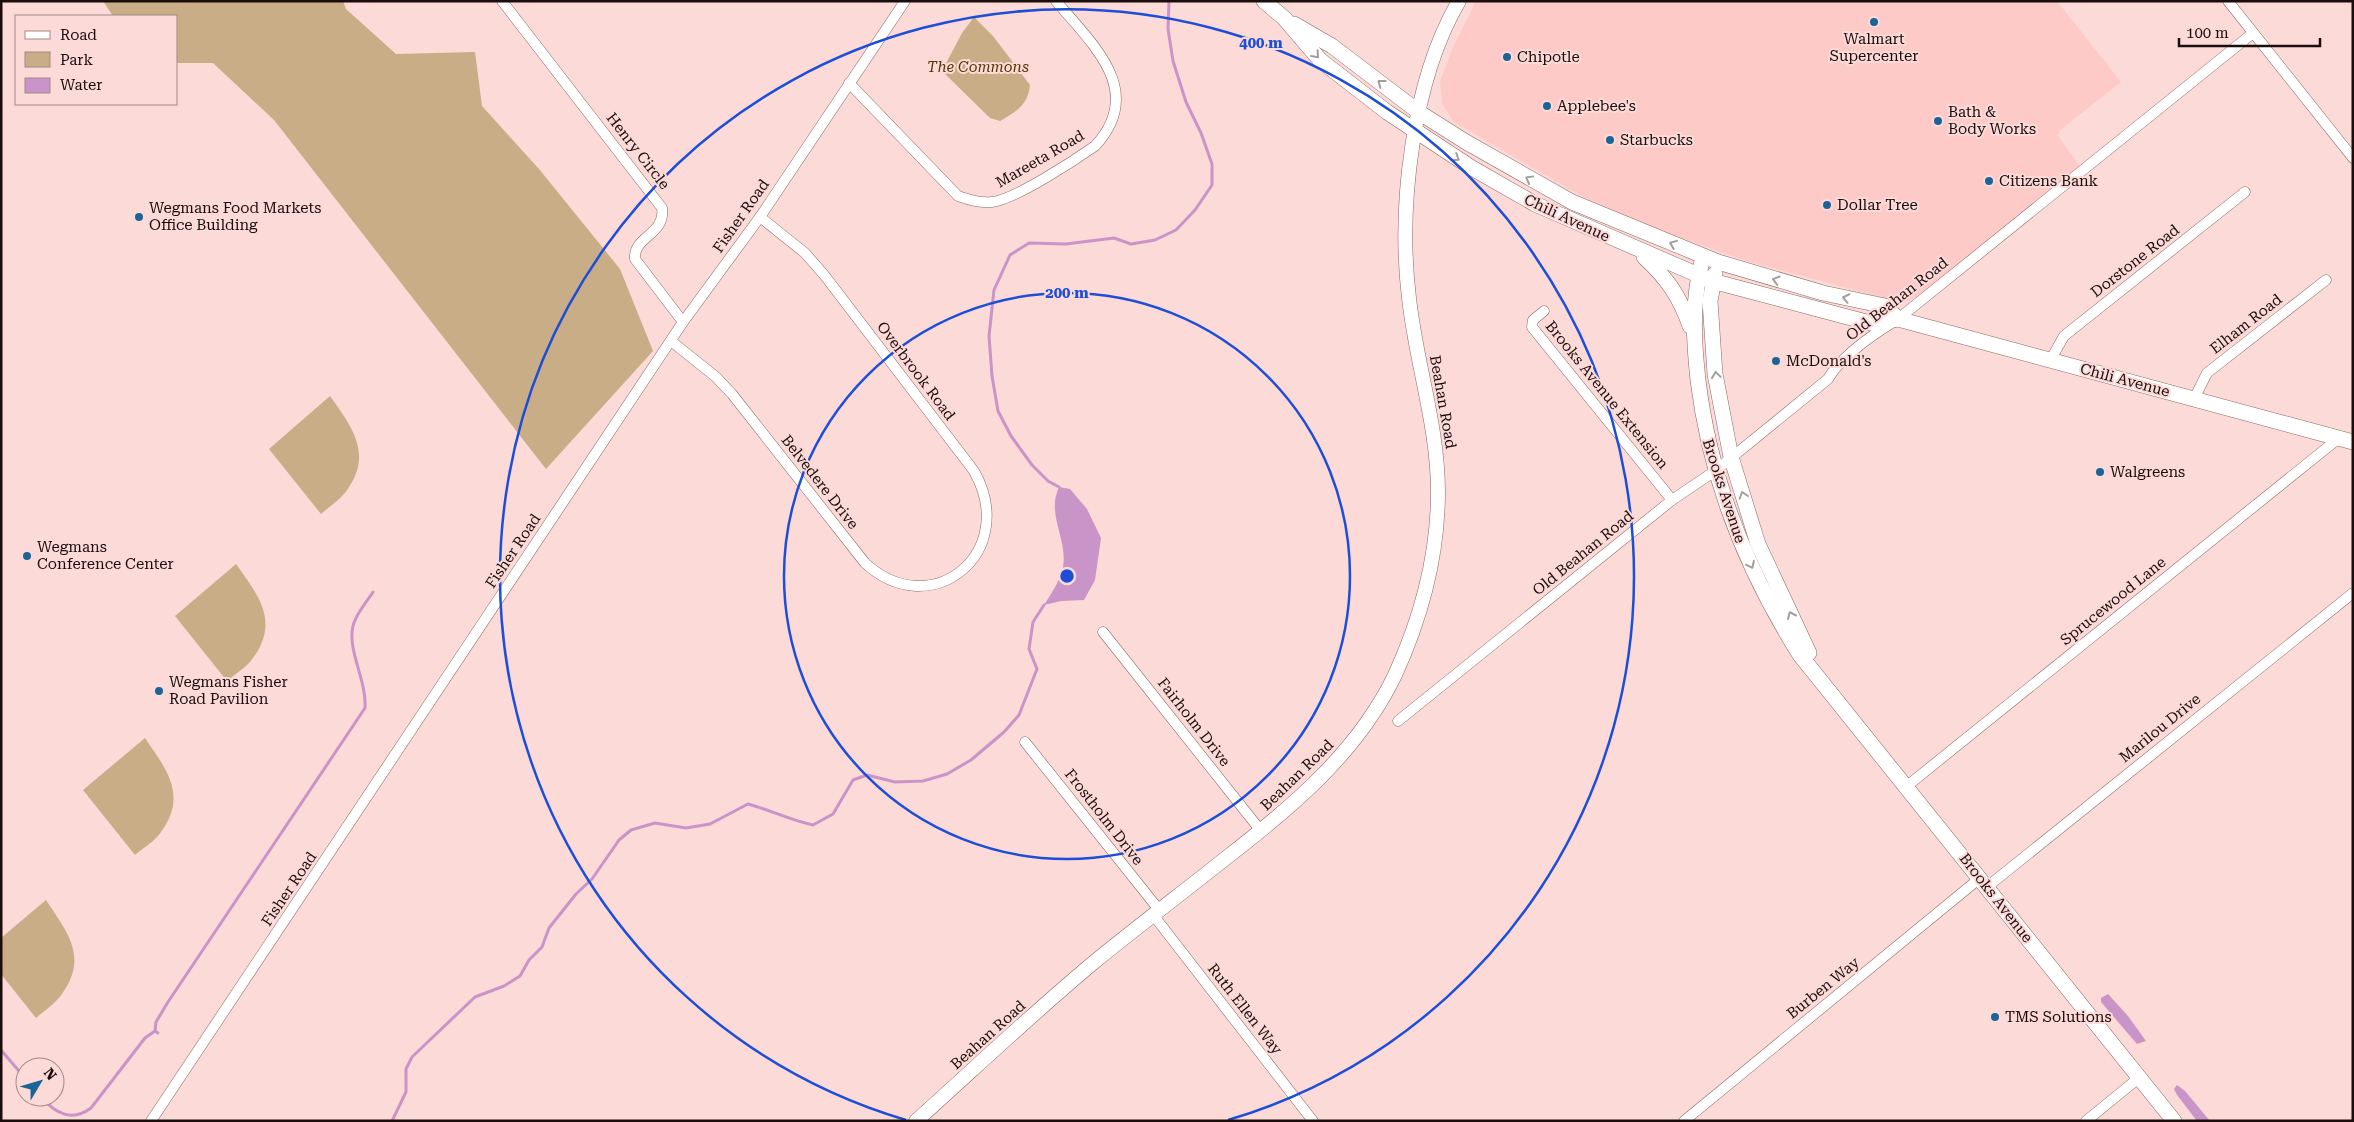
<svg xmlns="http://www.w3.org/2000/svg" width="2354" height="1122" font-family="'Roboto Serif',serif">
<rect width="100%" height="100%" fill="#fcdad8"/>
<path fill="#fdcac7" d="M1473,1h584l64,81 -61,48 -2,6 22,30 -164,131 -13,6 -157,-42 -86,-31 -79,-34 -127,-74 -12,-18 -2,-23 14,-36 21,-42z"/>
<g fill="#c8ad86">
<path d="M103,1h240l3,8 50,45 79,-2 7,54 57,63 81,100 33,82 -107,118 -272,-349 -61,-57h-37v-47h-63z"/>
<path d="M974,17l19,19 37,49c-2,20 -13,26 -30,36l-10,-3 -48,-47 20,-38z"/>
<path d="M330,396c22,31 43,58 17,94 -6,9 -18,17 -26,24l-52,-65z"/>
<path d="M236,564c22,31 44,57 17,94 -6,9 -18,16 -26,23l-52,-65z"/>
<path d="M145,738c21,31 43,57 16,94 -6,9 -18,16 -26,23l-52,-65z"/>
<path d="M46,900c21,32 43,57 16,94 -6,9 -18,17 -26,24l-35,-44v-36z"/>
</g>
<g fill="#c994c8">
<path d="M1059,487l11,2 17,20 14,29 -6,42 -11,20 -23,1 -17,4c7,-11 16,-24 19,-38 5,-28 -17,-52 -4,-80z"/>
<path d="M2108,994l20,22 18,25 -9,3 -36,-42v-4z"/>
<path d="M2177,1085l8,6 25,30h-13l-20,-26 -3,-6z"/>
</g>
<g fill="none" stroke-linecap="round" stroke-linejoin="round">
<g stroke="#c994c8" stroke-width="3">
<path d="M1059,487l-11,-6 -16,-16 -21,-29 -13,-25 -6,-35 -3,-40 5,-46 16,-35 19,-12 37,1 48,-6 17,6 24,-4 21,-10 19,-20 17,-25v-21l-11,-31 -15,-31 -13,-41 -5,-32 1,-28"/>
<path d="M155,1031l1,-9 12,-20 197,-294c2,-27 -18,-58 -12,-82 3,-13 14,-24 20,-34"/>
<path d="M1,1050l24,28"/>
<path d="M41,1097c15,17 31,25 50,11l54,-70 10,-7 3,2"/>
<path d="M392,1121l14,-29v-23l6,-12 63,-60 29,-11 16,-10 9,-16 13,-13 7,-19 27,-34 16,-15 27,-39 12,-10 24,-7 31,5 24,-4 38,-20c22,6 42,16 65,21l20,-11 20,-34 14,-5 28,7 28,-1 24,-7 24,-14 33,-28 15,-17 18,-46 -8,-20 4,-27 11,-17"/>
</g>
<defs>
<g id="street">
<path d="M502,1l160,207c4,27 -29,28 -27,51l48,63"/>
<path d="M2228,1l125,157"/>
<path d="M849,83l109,113c12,4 21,7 34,6 22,-2 83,-42 103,-56 51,-55 -2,-101 -39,-145"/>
<path d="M1544,311l-11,9 -1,7 140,173"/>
<path d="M671,341l45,36 16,17 133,169c66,61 155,-10 109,-92l-149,-195 -20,-23 -45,-36"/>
<path d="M2051,359l13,-23 181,-144"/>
<path d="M2194,399l13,-26 119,-93"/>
<path d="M1103,632l158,199"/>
<path d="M1398,721l274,-221 43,-29 113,-92c13,-23 47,-46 70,-60l355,-286"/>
<path d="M1025,742l135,169"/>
<path d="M1907,786l432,-348"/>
<path d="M1987,887l366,-294"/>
<path d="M1154,916l159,205"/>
<path d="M151,1121l532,-799 77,-105 145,-216"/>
<path d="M1684,1121l296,-243"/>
<path d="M2086,1121l54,-44"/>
</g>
<path id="secondary" d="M916,1121c59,-53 116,-107 177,-158 44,-36 89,-70 133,-105 66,-51 132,-106 169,-183 26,-57 43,-119 43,-183 0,-66 -22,-129 -29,-194 -11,-90 3,-217 50,-297"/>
<g id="primary">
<path d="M1264,1l20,17 36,42 67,52 85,56 63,36 177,77 158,42 28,-4 455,123"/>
<path d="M1294,24l38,22 88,67 46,29 106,60 146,60 105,31 62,13 13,13"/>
<path d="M1644,257c23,21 36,40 46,69"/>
<path d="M1703,257c-11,44 -10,78 -5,123 12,100 49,191 102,275l374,466"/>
<path d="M1715,274l-5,27 5,73 16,83 27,87 51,109"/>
</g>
</defs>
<use href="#street" stroke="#8a6563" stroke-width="11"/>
<use href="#secondary" stroke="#8a6563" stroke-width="15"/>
<use href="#primary" stroke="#8a6563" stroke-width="16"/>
<use href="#street" stroke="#fff" stroke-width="10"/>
<use href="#secondary" stroke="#fff" stroke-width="14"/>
<use href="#primary" stroke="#fff" stroke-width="15"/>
</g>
<defs><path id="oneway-chevron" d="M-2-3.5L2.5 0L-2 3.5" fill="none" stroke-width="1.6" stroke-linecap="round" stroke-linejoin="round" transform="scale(1.25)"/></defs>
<g stroke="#a39e9e">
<use href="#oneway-chevron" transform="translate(1316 55) rotate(48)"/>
<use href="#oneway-chevron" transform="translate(1381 83) rotate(-143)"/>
<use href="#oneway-chevron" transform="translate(1456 158) rotate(33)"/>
<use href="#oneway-chevron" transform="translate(1529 179) rotate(-151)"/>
<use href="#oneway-chevron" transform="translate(1673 244) rotate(-158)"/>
<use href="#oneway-chevron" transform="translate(1776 280) rotate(-164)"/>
<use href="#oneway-chevron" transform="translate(1846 298) rotate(-168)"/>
<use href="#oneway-chevron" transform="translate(1716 375) rotate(-98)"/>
<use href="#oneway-chevron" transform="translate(1743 495) rotate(-108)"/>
<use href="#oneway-chevron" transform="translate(1751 565) rotate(64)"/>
<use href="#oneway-chevron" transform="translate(1791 615) rotate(-114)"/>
</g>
<g fill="none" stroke="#1d4ed8" stroke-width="2.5">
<circle cx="1067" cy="576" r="283"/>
<path d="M906 1120A567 567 0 1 1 1228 1120"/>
</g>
<g fill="#1b6498" stroke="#fcdad8" stroke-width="2">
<circle cx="1874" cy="22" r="5"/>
<circle cx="1507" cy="57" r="5"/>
<circle cx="1547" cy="106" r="5"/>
<circle cx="1938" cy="121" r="5"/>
<circle cx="1610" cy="140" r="5"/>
<circle cx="1989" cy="181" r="5"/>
<circle cx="1827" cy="205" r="5"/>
<circle cx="139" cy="217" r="5"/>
<circle cx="1776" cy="361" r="5"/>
<circle cx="2100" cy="472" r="5"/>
<circle cx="27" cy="556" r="5"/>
<circle cx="159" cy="691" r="5"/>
<circle cx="1995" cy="1017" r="5"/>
</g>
<g text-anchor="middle" stroke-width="4" stroke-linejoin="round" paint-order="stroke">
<g font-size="15" fill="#1a0d0c" stroke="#fcdad8" text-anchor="start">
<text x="1874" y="44" text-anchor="middle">Walmart<tspan x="1874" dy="17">Supercenter</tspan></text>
<text x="1517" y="62">Chipotle</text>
<text x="1557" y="111">Applebee's</text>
<text x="1948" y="117">Bath &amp;<tspan x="1948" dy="17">Body Works</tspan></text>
<text x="1620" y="145">Starbucks</text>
<text x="1999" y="186">Citizens Bank</text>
<text x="1837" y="210">Dollar Tree</text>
<text x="149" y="213">Wegmans Food Markets<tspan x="149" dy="17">Office Building</tspan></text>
<text x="1786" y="366">McDonald's</text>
<text x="2110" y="477">Walgreens</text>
<text x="37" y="552">Wegmans<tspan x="37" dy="17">Conference Center</tspan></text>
<text x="169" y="687">Wegmans Fisher<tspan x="169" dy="17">Road Pavilion</tspan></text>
<text x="2005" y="1022">TMS Solutions</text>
</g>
<g font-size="15" font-style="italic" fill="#543803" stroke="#fcdad8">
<text x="978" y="72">The Commons</text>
</g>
<g font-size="15" fill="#1a0d0c" stroke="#fcdad8">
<text transform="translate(638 151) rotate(52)" y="5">Henry Circle</text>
<text transform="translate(1040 159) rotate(-30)" y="5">Mareeta Road</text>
<text transform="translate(741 216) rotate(-55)" y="5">Fisher Road</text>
<text transform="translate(1567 218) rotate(25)" y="5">Chili Avenue</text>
<text transform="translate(2135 261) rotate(-38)" y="5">Dorstone Road</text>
<text transform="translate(1897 299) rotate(-38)" y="5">Old Beahan Road</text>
<text transform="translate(2246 324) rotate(-38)" y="5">Elham Road</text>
<text transform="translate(916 371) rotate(53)" y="5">Overbrook Road</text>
<text transform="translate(2125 380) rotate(15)" y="5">Chili Avenue</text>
<text transform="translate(1607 395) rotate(51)" y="5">Brooks Avenue Extension</text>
<text transform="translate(1443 402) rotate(80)" y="5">Beahan Road</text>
<text transform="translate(820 482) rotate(52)" y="5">Belvedere Drive</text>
<text transform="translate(1724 491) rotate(72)" y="5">Brooks Avenue</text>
<text transform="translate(513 551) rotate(-56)" y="5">Fisher Road</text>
<text transform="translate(1583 553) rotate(-39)" y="5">Old Beahan Road</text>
<text transform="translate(2113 601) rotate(-39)" y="5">Sprucewood Lane</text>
<text transform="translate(1194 722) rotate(52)" y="5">Fairholm Drive</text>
<text transform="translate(2160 728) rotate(-39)" y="5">Marilou Drive</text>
<text transform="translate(1297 775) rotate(-44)" y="5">Beahan Road</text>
<text transform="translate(1104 817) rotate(52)" y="5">Frostholm Drive</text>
<text transform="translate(289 889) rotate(-56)" y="5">Fisher Road</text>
<text transform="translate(1996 898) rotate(52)" y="5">Brooks Avenue</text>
<text transform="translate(1823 988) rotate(-39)" y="5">Burben Way</text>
<text transform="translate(1245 1009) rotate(52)" y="5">Ruth Ellen Way</text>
<text transform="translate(988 1035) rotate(-42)" y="5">Beahan Road</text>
</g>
</g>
<circle cx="1067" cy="576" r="8" fill="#1d4ed8" stroke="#fcdad8" stroke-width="2.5"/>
<g font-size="15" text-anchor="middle" font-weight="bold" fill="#1d4ed8" stroke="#fcdad8" stroke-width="4" stroke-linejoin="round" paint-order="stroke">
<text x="1261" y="48">400 m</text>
<text x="1067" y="298">200 m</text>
</g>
<rect width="2354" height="1122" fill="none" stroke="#1a0d0c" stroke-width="5"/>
<rect x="15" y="15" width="162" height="90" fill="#fcdad8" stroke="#a28886"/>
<rect x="25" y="31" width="25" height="8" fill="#ffffff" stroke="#a28886"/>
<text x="60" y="40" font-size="15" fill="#1a0d0c">Road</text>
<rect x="25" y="52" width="25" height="15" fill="#c8ad86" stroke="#a28886"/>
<text x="60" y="65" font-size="15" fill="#1a0d0c">Park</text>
<rect x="25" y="78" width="25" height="15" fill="#c994c8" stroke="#a28886"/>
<text x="60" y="90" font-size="15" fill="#1a0d0c">Water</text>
<g transform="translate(40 1082) rotate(52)"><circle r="24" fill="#fcdad8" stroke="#a28886"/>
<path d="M0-4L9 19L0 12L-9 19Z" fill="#1b6498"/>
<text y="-8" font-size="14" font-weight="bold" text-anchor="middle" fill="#1a0d0c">N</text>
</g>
<path d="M2179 38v8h141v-8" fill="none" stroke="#1a0d0c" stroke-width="2.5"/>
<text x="2186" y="38" font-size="15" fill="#1a0d0c" stroke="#fcdad8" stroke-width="4" paint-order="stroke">100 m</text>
</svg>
